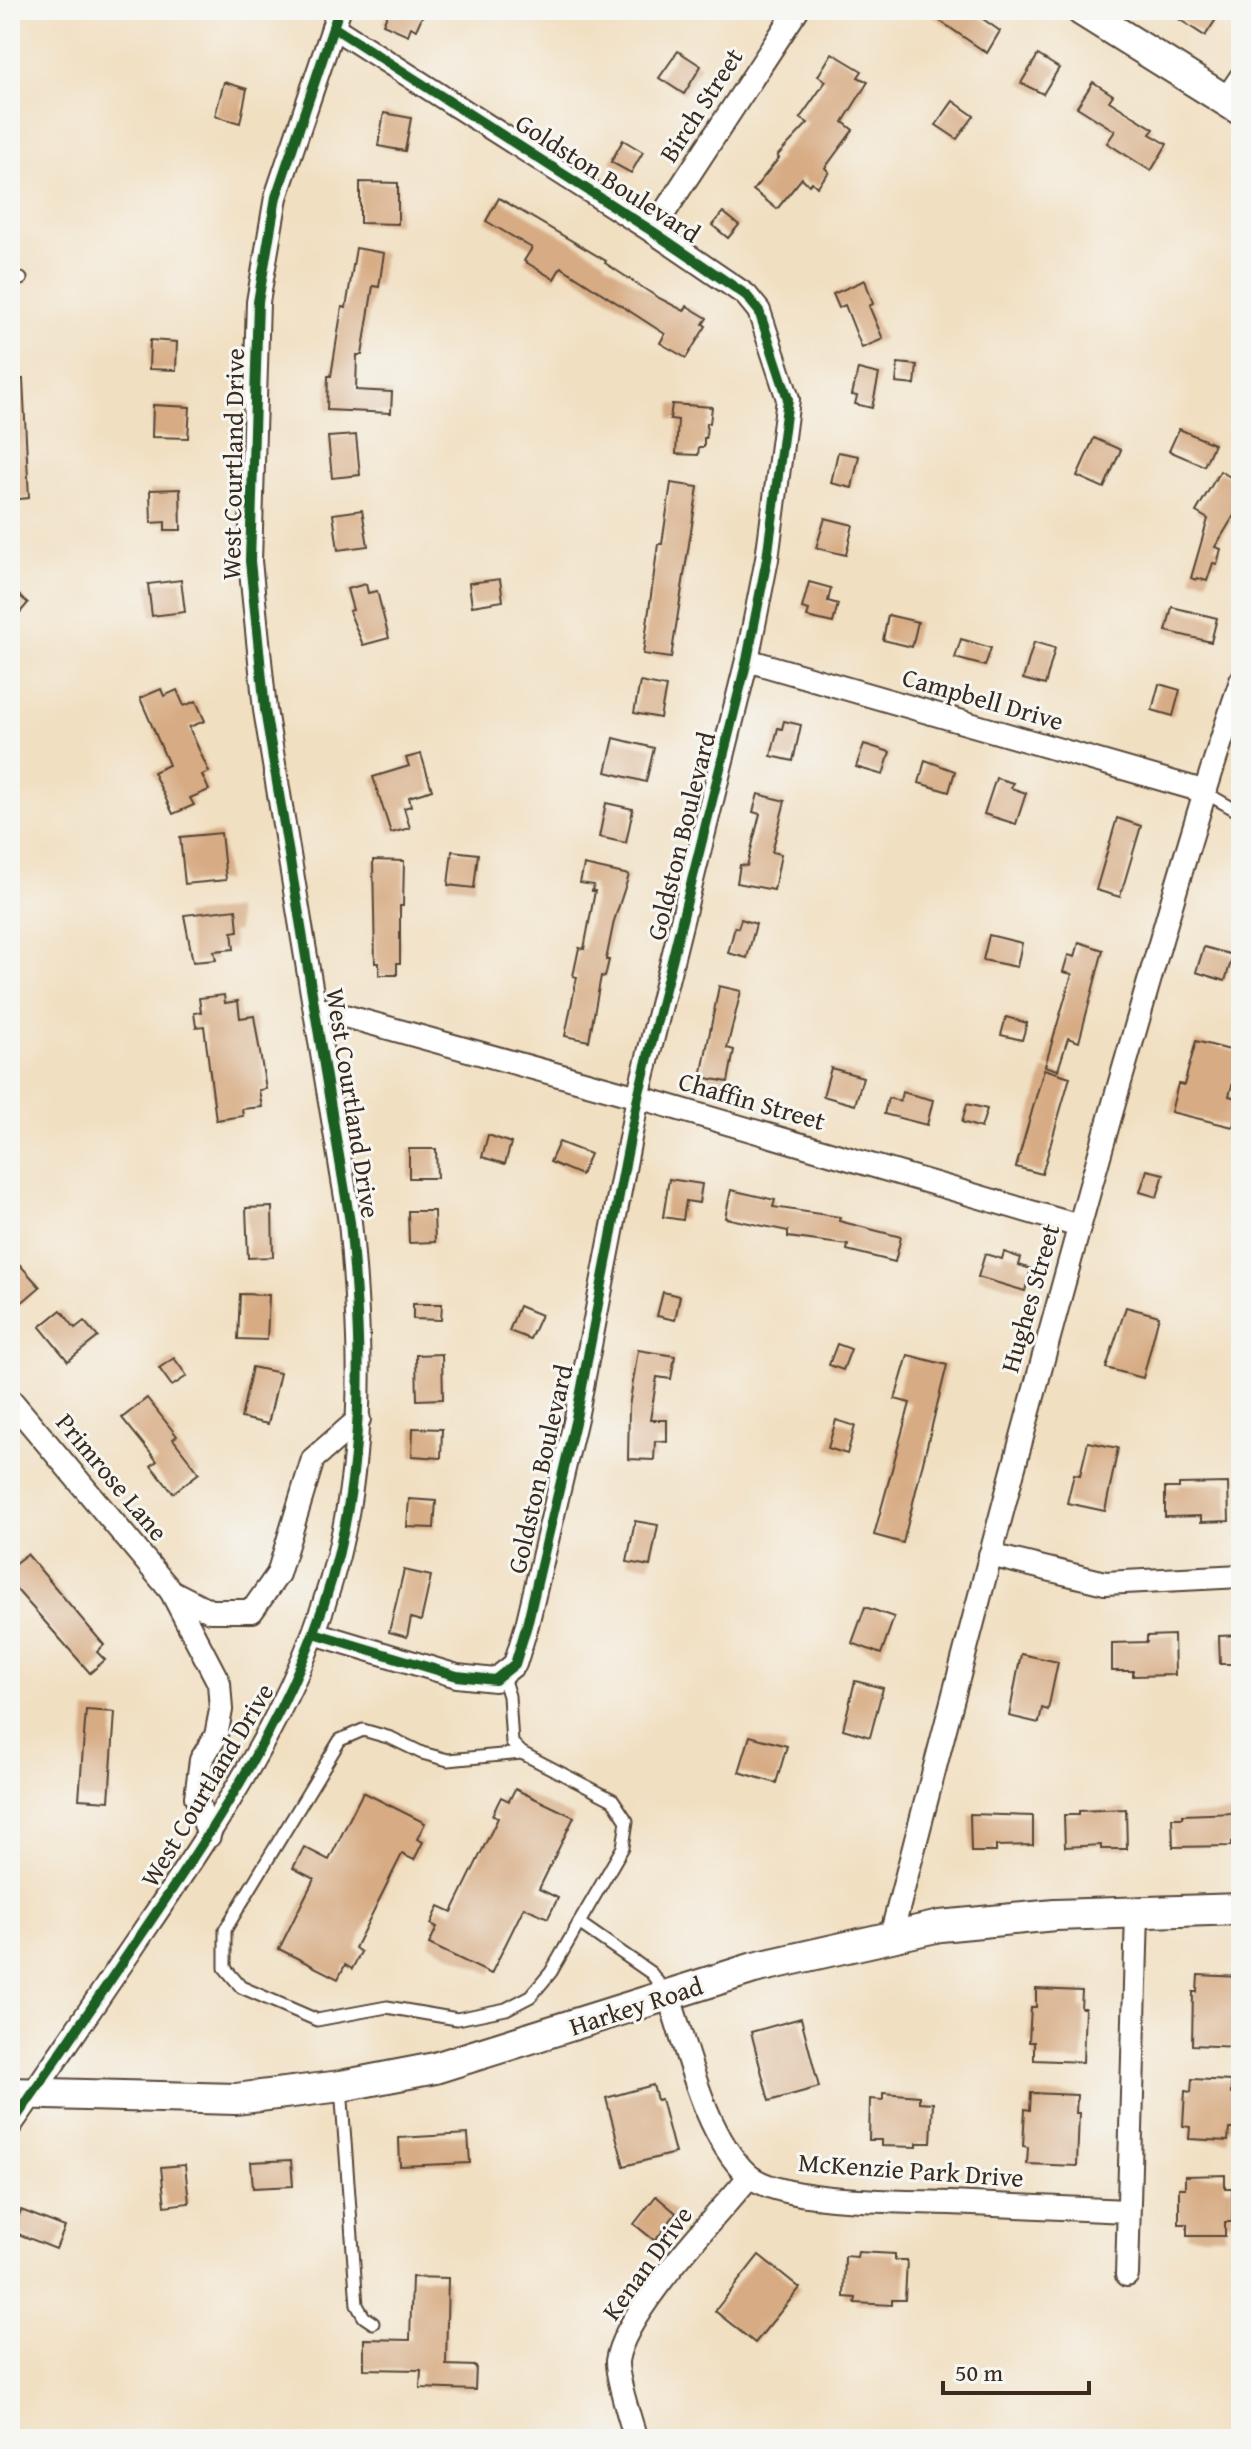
<svg xmlns="http://www.w3.org/2000/svg" width="1251" height="2449" font-family="'Gentium Book Plus',serif">
<rect width="100%" height="100%" fill="#f6f6f2"/>
<filter id="ink" filterUnits="userSpaceOnUse"><feTurbulence type="fractalNoise" baseFrequency=".0125" numOctaves="2"/><feDisplacementMap in="SourceGraphic" scale="16" xChannelSelector="R" yChannelSelector="G"/><feConvolveMatrix kernelMatrix="1 2 1 2 8 2 1 2 1" color-interpolation-filters="sRGB"/></filter>
<filter id="wash" filterUnits="userSpaceOnUse"><feTurbulence type="fractalNoise" baseFrequency=".006" numOctaves="4" result="noise"/><feDisplacementMap in="SourceGraphic" scale="32" xChannelSelector="R" yChannelSelector="G"/><feGaussianBlur stdDeviation="1.8" result="paint"/><feColorMatrix in="noise" values="0 0 0 0 0 0 0 0 0 0 0 0 0 0 0 0 0 1.4 0 .05"/><feComposite in="paint" operator="in"/></filter>
<g filter="url(#wash)">
<rect width="100%" height="100%" fill="#f1dfc1"/>
<g id="blocks">
<g fill="#d7ac84">
<path d="M389,10h36l-9,20 -5,-3 -3,8 -25,-11z"/>
<path d="M924,10h46l30,21 -13,22z"/>
<path d="M1165,10h57l-17,26z"/>
<path d="M678,51l23,15 -17,28 -25,-16z"/>
<path d="M832,53l30,18 -4,6 10,5 -25,40 10,8 -28,38 4,4 -12,15 -5,-5 -3,3 -7,-7 -25,31 -24,-19 26,-32 -2,-2 31,-33 -8,-5 26,-37 -8,-5z"/>
<path d="M1038,55l21,13 -16,26 -22,-11z"/>
<path d="M224,82l23,7 -7,34 -25,-7z"/>
<path d="M1093,82l20,13 -4,6 45,28 -4,5 17,10 -16,27 -44,-28 8,-12 -38,-24z"/>
<path d="M953,101l21,15 -17,23 -21,-14z"/>
<path d="M384,113l27,5 -6,33 -27,-5z"/>
<path d="M623,140l20,12 -12,21 -20,-11z"/>
<path d="M360,182l38,1v41l-38,-1z"/>
<path d="M499,198l107,63 -1,2 52,34 27,14 3,-5 20,12 -4,6 3,2 -20,32 -26,-15 5,-9 -104,-67 -7,12 -30,-18 8,-13 -46,-27z"/>
<path d="M723,212l16,13 -11,13 -16,-13z"/>
<path d="M356,248l28,5 -5,34 -6,-1 -11,69h-5l-1,35 36,2 -1,21 -64,-3 1,-34h3l11,-69 4,1z"/>
<path d="M865,280l8,24 -4,2 14,33 -21,9 -17,-43 -6,3 -6,-14z"/>
<path d="M150,340l27,2 -1,28 -27,-1z"/>
<path d="M898,363l19,2 -2,20 -19,-2z"/>
<path d="M858,369l21,5 -7,34 -17,-4 2,-8 -5,-1z"/>
<path d="M10,379h13l6,119 -19,2z"/>
<path d="M672,404l40,3 -2,16h-3l-1,15h-2v9h-5l-1,8 -22,-1 2,-34 -8,-1z"/>
<path d="M153,405l37,2 -2,31 -36,-1z"/>
<path d="M1179,429l35,15 -10,22 -35,-15z"/>
<path d="M356,435l4,40 -28,3 -4,-41z"/>
<path d="M1094,438l27,12 -17,38 -27,-12z"/>
<path d="M838,452l21,4 -7,32 -21,-5z"/>
<path d="M1220,471l21,12v21l-26,43 6,2 -4,15 -4,-1 -6,18 -10,-3 -1,2 -5,-2 17,-59 -12,-7z"/>
<path d="M671,483l27,4 -27,171 -28,-4 15,-110h4z"/>
<path d="M180,489l1,41h-16v-8l-14,1 -1,-33z"/>
<path d="M362,510l6,36 -30,4 -5,-36z"/>
<path d="M825,518l28,7 -7,30 -30,-7z"/>
<path d="M500,579l3,22 -31,5 -3,-23z"/>
<path d="M181,580l4,32 -33,4 -4,-32z"/>
<path d="M809,582l22,6 -3,13 10,3 -5,19 -26,-6 2,-7 -7,-2z"/>
<path d="M366,584l2,9 9,-2 12,47 -26,7 -14,-34 4,-1 -6,-21z"/>
<path d="M10,587l18,16 -18,21z"/>
<path d="M1172,607l45,11 -6,24 -45,-11z"/>
<path d="M888,615l30,7 -6,25 -29,-7z"/>
<path d="M961,639l30,9 -6,18 -30,-8z"/>
<path d="M1034,642l21,6 -10,37 -22,-6z"/>
<path d="M640,682l26,5 -6,31 -26,-5z"/>
<path d="M1159,684l21,6 -7,26 -21,-6z"/>
<path d="M161,689l3,7 13,-6 7,16 12,-5 9,20 -16,6 20,45 -7,3 7,15 -19,8 4,7 -21,9 -20,-42 16,-7 -29,-67z"/>
<path d="M784,721l17,4 -8,36 -22,-5 7,-28 4,1z"/>
<path d="M614,738l40,10 -8,34 -40,-10z"/>
<path d="M864,744l26,8 -7,23 -27,-8z"/>
<path d="M421,754l11,36 -23,7 2,9 -7,2 6,20 -19,5 -18,-56 36,-11 -3,-8z"/>
<path d="M925,760l30,11 -6,21 -30,-9z"/>
<path d="M996,778l17,5 -2,5 15,5 -10,31 -32,-10z"/>
<path d="M758,794l27,7 -13,51 9,2 -7,36 -37,-7 3,-18 7,1 13,-52 -7,-2z"/>
<path d="M606,803l27,6 -7,34 -27,-6z"/>
<path d="M1117,818l24,8 -21,71 -24,-7z"/>
<path d="M221,833l5,47 -41,4 -5,-47z"/>
<path d="M452,851l26,3 -4,34 -26,-3z"/>
<path d="M373,860l31,1 -1,45h-3v57h-3v12h-18v-12h-4z"/>
<path d="M584,865l45,10 -15,46 -8,39h3l-4,17 -4,-1 -12,65 -24,-5 12,-59 -4,-1 6,-28 5,1 11,-58h-3l2,-6 -14,-2z"/>
<path d="M236,909l2,22 -6,1 2,17 -20,2 2,9 -23,2 -9,-47z"/>
<path d="M741,919l15,5 -9,34 -19,-5 7,-26 3,1z"/>
<path d="M989,935l33,8 -5,24 -34,-7z"/>
<path d="M1079,942l24,8 -24,92 -11,-4 -10,32 -13,-4 27,-92 -9,-2 5,-17 7,2z"/>
<path d="M1204,947l29,8 -8,26 -29,-9z"/>
<path d="M719,986l22,5 -14,57 7,2 -6,32 -27,-5z"/>
<path d="M224,995l1,8 13,-2 2,17 14,-2 12,73 -7,1 3,17 -20,2 1,7 -27,4 -12,-94 -8,1 -2,-14 7,-1 -2,-14z"/>
<path d="M1006,1017l21,6 -5,17 -21,-5z"/>
<path d="M1196,1041l45,12 -12,43 11,3 -7,28 -62,-15 7,-28 6,1z"/>
<path d="M831,1068l32,9 -8,28 -32,-9z"/>
<path d="M1044,1069l26,8 -28,97 -26,-7z"/>
<path d="M902,1092l31,8 -6,25 -43,-11 4,-16 12,3z"/>
<path d="M967,1104l20,5 -6,19 -19,-6z"/>
<path d="M488,1135l23,8 -6,21 -23,-7z"/>
<path d="M559,1142l31,12 -9,21 -31,-13z"/>
<path d="M409,1149h27l1,29h-28z"/>
<path d="M1147,1170l17,4 -7,23 -17,-5z"/>
<path d="M669,1179l33,5 -3,19 -13,-2 -3,19 -20,-3z"/>
<path d="M731,1190l44,10 -2,7 67,10 -1,4 62,16 -6,25 -48,-12 1,-5 -60,-8v-6l-63,-13z"/>
<path d="M272,1207l1,50 -25,1 -2,-50z"/>
<path d="M408,1211h26l1,31 -26,1z"/>
<path d="M1004,1252l17,6 -2,7 12,4 -6,22 -47,-14 7,-23 17,5z"/>
<path d="M10,1254l30,33 -21,18 -9,-9z"/>
<path d="M663,1292l17,4 -5,24 -18,-4z"/>
<path d="M240,1294l29,1 -2,45 -29,-1z"/>
<path d="M413,1304h29l-1,16 -28,-1z"/>
<path d="M519,1306l22,9 -11,24 -21,-8z"/>
<path d="M1126,1307l33,9 -16,62 -37,-10z"/>
<path d="M61,1310l14,18 9,-7 14,16 -30,24 -28,-34z"/>
<path d="M837,1344l14,5 -8,21 -14,-5z"/>
<path d="M638,1350l37,6 -4,23 -14,-2 -7,43h17v22l-12,-1 -1,19 -26,-1 1,-52z"/>
<path d="M442,1354l1,45 -26,1 -1,-45z"/>
<path d="M908,1355l39,10 -44,178 -29,-8 36,-132 -15,-4z"/>
<path d="M174,1358l13,18 -15,10 -13,-18z"/>
<path d="M252,1367l28,6 -12,51 -27,-6z"/>
<path d="M147,1398l30,38 -4,3 26,34 -26,20 -22,-27 6,-5 -35,-43z"/>
<path d="M836,1420l19,6 -8,28 -19,-6z"/>
<path d="M413,1428l29,1 -1,29 -29,-2z"/>
<path d="M1088,1442l30,6 -13,63 -38,-8 7,-29 6,1z"/>
<path d="M1228,1483l1,38 -28,1v-6l-36,1v-29h14v-4z"/>
<path d="M409,1499l27,2 -2,27 -27,-1z"/>
<path d="M635,1521l23,4 -8,41 -23,-4z"/>
<path d="M27,1554l77,91 -7,7 8,8 -15,13 -80,-91v-15z"/>
<path d="M404,1570l27,6 -10,45 -10,-3 -4,19 -18,-5z"/>
<path d="M865,1607l29,10 -13,37 -29,-11z"/>
<path d="M1174,1635l1,40 -42,1v-5h-21v-28l35,-1v-6z"/>
<path d="M1241,1635v29h-21l-1,-28z"/>
<path d="M1021,1654l37,8 -10,48 -6,-2 -3,15 -30,-7z"/>
<path d="M855,1681l28,7 -13,49 -27,-8z"/>
<path d="M86,1710l29,2 -6,89 -30,-2z"/>
<path d="M750,1736l37,10 -11,37 -37,-11z"/>
<path d="M515,1789l59,28 -35,72 19,9 -10,20 -24,-11 -33,67 -62,-30 8,-17 -6,-3 8,-18 13,6 46,-94 -6,-3 9,-18 8,4z"/>
<path d="M363,1792l62,31 -8,16 6,3 -9,18 -12,-6 -47,94 6,4 -9,17 -7,-4 -7,14 -59,-30 35,-70 -21,-11 11,-21 25,13z"/>
<path d="M1126,1809l1,40h-26v-4l-36,2 -1,-32h15v-4z"/>
<path d="M1235,1813v3h6v25l-9,1v4l-59,1 -1,-29h11v-3z"/>
<path d="M970,1814l63,2v29l-37,1v6h-25z"/>
<path d="M1198,1975l43,2 -2,70 -47,-2 1,-53h4z"/>
<path d="M1036,1989l46,2 -1,17h4l-2,54 -49,-2v-18h-5l2,-35h5z"/>
<path d="M801,2018l18,69 -50,14 -18,-69z"/>
<path d="M1192,2079l39,2v13l5,1 -1,34h-6l-1,12 -39,-2 1,-12 -7,-1 2,-35 6,1z"/>
<path d="M653,2085l4,15 4,-1 14,54 -51,13 -18,-68z"/>
<path d="M883,2093l36,3v6l14,1 -2,40h-14v4l-36,-1v-6h-12l1,-41 13,1z"/>
<path d="M1031,2093l46,2 -1,18h3l-2,53 -50,-2 1,-17 -5,-1 2,-37 5,1z"/>
<path d="M468,2134l2,29 -70,3 -1,-28z"/>
<path d="M291,2160l2,26 -40,2 -2,-26z"/>
<path d="M185,2165l4,38 -24,3 -4,-39z"/>
<path d="M1225,2175v13h7v34h-7v14h-38v-12h-8v-36h6v-12z"/>
<path d="M656,2196l20,17 -21,28 -21,-17z"/>
<path d="M21,2210l44,17 -9,22 -43,-17z"/>
<path d="M858,2252l37,2v6h12l-2,40h-13v5l-37,-2 1,-5 -12,-1 1,-41 12,1z"/>
<path d="M759,2255l41,33 -45,55 -40,-32z"/>
<path d="M412,2277l36,1 -2,87 30,1 -1,24 -55,-2 1,-18 -57,-1v-30l46,1z"/>
</g>
</g>
</g>
<g filter="url(#ink)">
<use href="#blocks" fill-opacity="0" stroke="#564536" stroke-width="2"/>
<g fill="none" stroke-linecap="round" stroke-linejoin="round">
<defs>
<g id="lane">
<path d="M10,280l11,-1"/>
<path d="M1204,792l37,21"/>
<path d="M502,1674l7,22 3,47 10,10 91,47 14,21 -4,26 -44,76 72,50 15,20"/>
<path d="M522,1753l-74,7 -26,-7 -31,-15 -28,-8 -23,10 -115,190v38l16,19 76,33 70,-13 70,12 49,-10 25,-13 20,-24 28,-49"/>
<path d="M341,2087l16,218 7,12 9,6"/>
</g>
<g id="street">
<path d="M1226,99l15,-22"/>
<path d="M652,231l145,-221"/>
<path d="M747,660l456,131"/>
<path d="M316,1008l322,89 441,129"/>
<path d="M10,1399l161,192 39,20h42l26,-37 35,-115 46,-40"/>
<path d="M990,1555l115,28 136,-7"/>
<path d="M171,1591l48,92 2,27 -5,26 -15,24 -5,37 13,39"/>
<path d="M314,1633l143,43 38,4 20,-16 12,-39 49,-207 62,-321 109,-437 20,-101 21,-160 -29,-88 -13,-16 -94,-64 -319,-204"/>
<path d="M891,1936c74,-285 148,-570 229,-854 39,-134 76,-269 121,-401"/>
<path d="M669,1997c18,53 36,138 78,177 32,30 157,27 203,29 59,3 118,5 177,8"/>
<path d="M10,2126c45,-64 89,-129 133,-194 85,-125 171,-253 201,-403 21,-102 16,-204 6,-307l-85,-512 -15,-149 8,-259 18,-105 63,-187"/>
<path d="M1127,2275l10,-363"/>
<path d="M636,2439c-5,-16 -20,-63 -19,-78 7,-49 98,-143 132,-184"/>
</g>
<g id="secondary">
<path d="M1081,10l160,100"/>
<path d="M10,2093l226,6 105,-13 94,-18 319,-100 186,-42 115,-11 186,-6"/>
</g>
</defs>
<use href="#lane" stroke="#564536" stroke-width="15"/>
<use href="#street" stroke="#564536" stroke-width="26"/>
<use href="#secondary" stroke="#564536" stroke-width="34"/>
<use href="#lane" stroke="#fff" stroke-width="11"/>
<use href="#street" stroke="#fff" stroke-width="22"/>
<use href="#secondary" stroke="#fff" stroke-width="30"/>
<defs>
<g id="cycleway">
<path d="M314,1633l143,43 38,4 20,-16 12,-39 49,-207 62,-321 109,-437 20,-101 21,-160 -29,-88 -13,-16 -94,-64 -319,-204"/>
<path d="M10,2126c45,-64 89,-129 133,-194 85,-125 171,-253 201,-403 21,-102 16,-204 6,-307l-85,-512 -15,-149 8,-259 18,-105 63,-187"/>
</g>
</defs>
<use href="#cycleway" stroke="#f6f6f2" stroke-width="15"/>
<use href="#cycleway" stroke="#1b5e20" stroke-width="10"/>
</g>
</g>
<g text-anchor="middle" stroke-width="6" stroke-linejoin="round" paint-order="stroke">
<g font-size="26" fill="#3b2a1e" stroke="#f6f6f2">
<text transform="translate(701 105) rotate(-57)" y="9">Birch Street</text>
<text transform="translate(608 178) rotate(33)" y="9">Goldston Boulevard</text>
<text transform="translate(233 464) rotate(-89)" y="9">West Courtland Drive</text>
<text transform="translate(983 699) rotate(16)" y="9">Campbell Drive</text>
<text transform="translate(681 836) rotate(-76)" y="9">Goldston Boulevard</text>
<text transform="translate(752 1101) rotate(16)" y="9">Chaffin Street</text>
<text transform="translate(353 1103) rotate(81)" y="9">West Courtland Drive</text>
<text transform="translate(1030 1298) rotate(-74)" y="9">Hughes Street</text>
<text transform="translate(540 1469) rotate(-77)" y="9">Goldston Boulevard</text>
<text transform="translate(112 1477) rotate(50)" y="9">Primrose Lane</text>
<text transform="translate(207 1785) rotate(-59)" y="9">West Courtland Drive</text>
<text transform="translate(636 2006) rotate(-18)" y="9">Harkey Road</text>
<text transform="translate(911 2170) rotate(4)" y="9">McKenzie Park Drive</text>
<text transform="translate(647 2263) rotate(-54)" y="9">Kenan Drive</text>
</g>
</g>
<rect width="1251" height="2449" fill="none" stroke="#f6f6f2" stroke-width="40"/>
<path d="M943 2381v12h146v-12" fill="none" stroke="#3b2a1e" stroke-width="4"/>
<text x="955" y="2381" font-size="24" fill="#3b2a1e" stroke="#f6f6f2" stroke-width="6" paint-order="stroke">50 m</text>
</svg>
